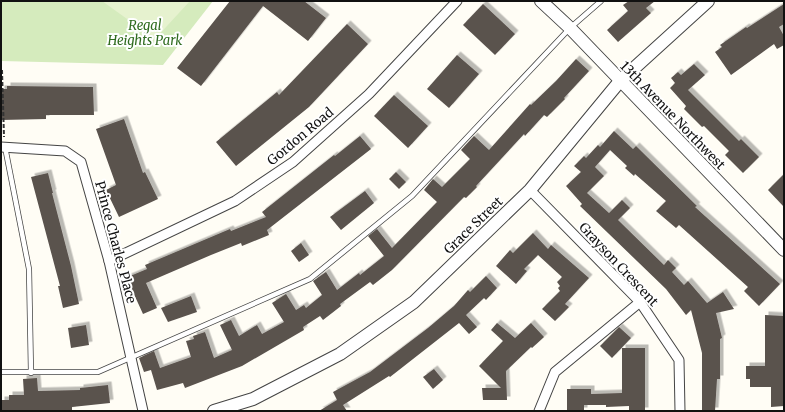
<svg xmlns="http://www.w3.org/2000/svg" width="785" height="412" font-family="Merriweather,serif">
<defs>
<filter id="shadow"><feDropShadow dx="3.5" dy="-3.5" stdDeviation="0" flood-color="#0004"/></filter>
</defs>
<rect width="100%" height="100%" fill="#fffdf5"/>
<path fill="#d5ebbd" d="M1,1h212l-50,64 -162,-4z"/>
<path fill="#e6f2cf" d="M102,1h88l-35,38z"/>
<g fill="#5a524d" filter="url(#shadow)">
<path d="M230,1h74l22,17 -18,23 -45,-35 -62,80 -24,-18z"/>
<path d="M629,1h26l-9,7 5,5 -33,29 -11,-12 21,-19 -5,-6z"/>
<path d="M483,4l32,30 -20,21 -32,-30z"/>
<path d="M784,4v20l-5,3 5,9v9l-7,4 -3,-5 -43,31 -16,-23 7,-5 -2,-2 26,-18 1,1z"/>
<path d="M347,24l21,20 -59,63 -73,59 -20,-24 61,-50 2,3z"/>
<path d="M457,55l22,19 -30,34 -22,-19z"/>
<path d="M576,59l13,12 -25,27 1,1 -18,18 -3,-2 -19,21 -1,-2 -48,52 1,1 -11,11 -2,-1 -72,73 -19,15 -3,-3 -30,22 1,2 -18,14 -3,-4 -17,11 1,3 -62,36 -57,22 -2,-5 -26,7 -6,-20 -7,2 -5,-14 15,-7 6,17 31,-11 -5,-16 8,-2 -1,-3 12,-4 9,26 18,-8 -12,-25 11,-5 8,16 18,-11 5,9 22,-12 -12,-19 14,-9 10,16 8,-5 2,3 16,-13 -9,-14 13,-9 11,18 22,-17 1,2 24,-19 -16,-20 9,-7 15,19 45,-46 -13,-12 9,-11 9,8 28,-28 -9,-9 13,-14 15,14 41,-46 1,1 25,-24z"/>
<path d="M694,64l11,11 -17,15 51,51 2,-2 18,18 -16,16 -18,-18 4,-4 -25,-25 -2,1 -18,-18 2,-3 -16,-18 5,-5 -4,-5 7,-6 3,3z"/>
<path d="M7,86l86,1 1,28h-48v4l-45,1v-31h6z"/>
<path d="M394,95l34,31 -20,22 -34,-32z"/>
<path d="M124,119l19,54 2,-1 13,27 -39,18 -13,-27 10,-5 -20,-56z"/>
<path d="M614,131l19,18 3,-3 61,60 -2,1 85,77 -21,22 -15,-15 4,-4 -69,-62 -3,3 -20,-17 10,-10 -31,-27 -1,2 -9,-8 2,-2 -17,-16 -15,17 9,9 -17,17 22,20 13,-13 8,8 -12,12 46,45 4,-5 8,8 -4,4 12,13 4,-4 19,22 16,-11 11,17 -18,4 6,25 -2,1v40h-3l-2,32h-13v-58l-11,-43 -5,5 -20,-26 -86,-83 2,-2 -16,-18 15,-14 -7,-6 10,-10 2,2 12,-13 2,2z"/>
<path d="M360,136l11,13 -104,81 2,5 -27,11 -1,-3 -30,12 -65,28 11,25 -14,6 -10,-22 -4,2 -6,-15 24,-10 -2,-4 85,-36 1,2 35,-14 -4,-5 72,-57 1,1z"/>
<path d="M396,172l10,10 -7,7 -10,-10z"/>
<path d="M48,173l5,20h-1l19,73 8,38 -16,4 -5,-22h2l-29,-109z"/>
<path d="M784,174v33l-16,-17z"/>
<path d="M365,191l9,12 -33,27 -11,-13z"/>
<path d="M533,233l15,16 3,-4 38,33 -24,26 4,3 -14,14 -13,-12 18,-18 -2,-3 2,-2 -3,-4 5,-5 -24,-22 -14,14 3,2 -11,13 -20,-18 14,-16 3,3z"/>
<path d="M301,243l8,12 -10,7 -8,-11z"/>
<path d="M486,276l11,12 -11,12 -2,-2 -18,17 11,12 -8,7 -10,-11 -69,54 -1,-1 -46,29 4,6h-28l18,-11 -4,-8 37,-20 58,-44 26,-22 14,-16 2,2z"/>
<path d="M191,296l6,16 -29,10 -7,-14z"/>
<path d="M765,315l19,1v90l-13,1v-20h-21v-8h-4v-13h19z"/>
<path d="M497,323l18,15 16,-15 13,14 -12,11 -1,-1 -25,24 1,29h-24l-1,-12h19l-22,-22 24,-25 -12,-11z"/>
<path d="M86,325l3,20 -18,3 -3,-20z"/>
<path d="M619,327l12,11 -19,20 -12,-12z"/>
<path d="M622,348h23v63h-16v-5l-23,1v-2h-22v6h-17v-22h24v5l31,-1z"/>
<path d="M434,369l9,11 -10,9 -10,-12z"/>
<path d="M37,378l1,13 42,-1v-2l28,-3 2,18 -38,4v3l-14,1h-57v-11h8v-5h15l-1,-16z"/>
</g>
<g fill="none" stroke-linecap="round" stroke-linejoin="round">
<defs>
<g id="service">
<path d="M5,147l24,122 2,104"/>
<path d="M1,372h97l212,-93 102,-83 158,-168 31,-27"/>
</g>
<g id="minor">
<path d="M1,147l64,4 16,11 28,99 34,150"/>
<path d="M530,190l110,112 39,58 1,51"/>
<path d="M109,261l126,-60 58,-39 76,-68 88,-93"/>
<path d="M539,411l16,-39 85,-70"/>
</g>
<g id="tertiary">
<path d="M541,1l29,27 214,222"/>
<path d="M214,411l39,-12 87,-45 74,-52 116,-112 90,-109 88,-80"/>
</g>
</defs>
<use href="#service" stroke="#444" stroke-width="6"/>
<use href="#minor" stroke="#444" stroke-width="11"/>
<use href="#tertiary" stroke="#444" stroke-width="14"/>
<path stroke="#333" stroke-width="2" stroke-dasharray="4 2" stroke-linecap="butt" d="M2,70l2,67"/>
<use href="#service" stroke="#fff" stroke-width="4.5"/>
<use href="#minor" stroke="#fff" stroke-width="9"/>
<use href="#tertiary" stroke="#fff" stroke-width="12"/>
</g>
<g text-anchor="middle" stroke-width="4" stroke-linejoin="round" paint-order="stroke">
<g font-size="13" font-style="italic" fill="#2f6b1f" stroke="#fff">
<text x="145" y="30">Regal<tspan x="145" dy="15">Heights Park</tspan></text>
</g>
<g font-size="13" fill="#111" stroke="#fff">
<text transform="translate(673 115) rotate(46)" y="5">13th Avenue Northwest</text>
<text transform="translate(300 136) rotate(-40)" y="5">Gordon Road</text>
<text transform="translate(473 225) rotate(-44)" y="5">Grace Street</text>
<text transform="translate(116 242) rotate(75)" y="5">Prince Charles Place</text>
<text transform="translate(619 264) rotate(47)" y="5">Grayson Crescent</text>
</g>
</g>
<rect width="785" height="412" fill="none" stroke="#111111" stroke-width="4"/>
</svg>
